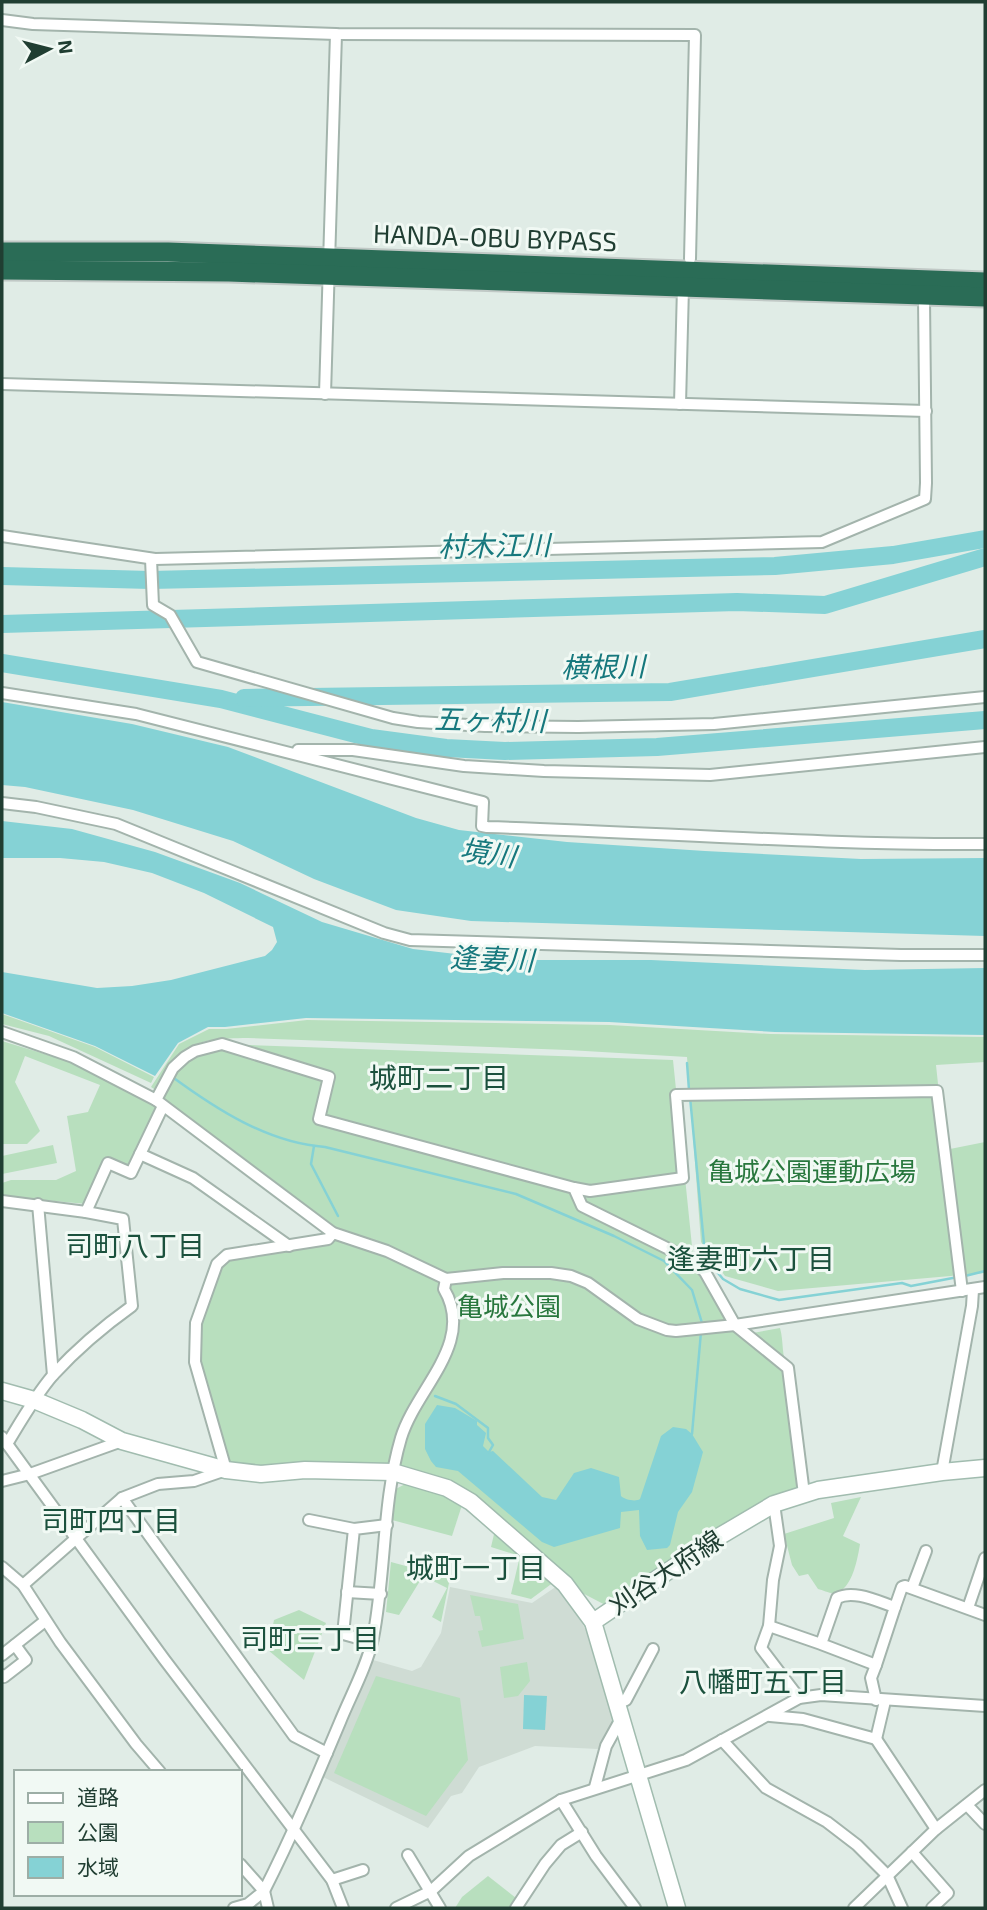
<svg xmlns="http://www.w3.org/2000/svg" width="987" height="1910" font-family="'Exo 2','Noto Sans JP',sans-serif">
<rect width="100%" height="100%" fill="#e0ece6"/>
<path fill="#cfdcd4" d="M557,1586l16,20 18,34 23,78 -16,31 -63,-3 -56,21 -17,26 -11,3 -23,32 -105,-51 50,-117 39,11 9,-4 20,-34 9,-46 82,16z"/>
<g fill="#b8dfbe">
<path d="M2,1014l93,33 59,30 -3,6 -102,-47 -47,-12z"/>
<path d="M307,1020l303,5 160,9 215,3v25l-49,3 9,85 40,-8v131l-207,18 -53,-15 -24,-34 -14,-185 -119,-7 -320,-12c-57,1 -62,4 -91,53l-6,-4 28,-43 30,-15h17z"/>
<path d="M2,1041l72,22 83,43 -27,62 -23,-11 -21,47 -84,-8v-13l9,-3h45l20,-9 -9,-55 21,-4 12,-27 -75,-29 -10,26 25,49 -13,13h-25z"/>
<path d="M222,1044l451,16 20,196 54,78 33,-6c4,14 1,28 8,40l16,126 -191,115 -48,-25 -94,-82 -78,-30 -167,-2 -25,-82 -5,-65 12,-37 19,-31 106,-22 -177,-133 23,-37z"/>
<path d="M53,1145l4,18 -55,11v-18z"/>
<path d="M407,1483l34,10 21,12 -10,31 -60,-16 2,-30z"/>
<path d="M861,1497l-18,39 17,8c-2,13 -8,47 -25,49 -5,1 -12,-3 -17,-4l-10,-15 -9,2 -7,-11 -8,-31 50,-16 -3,-15z"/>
<path d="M495,1530l59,52 -23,17 -20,-5 9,-38 -29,-9z"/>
<path d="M391,1562l59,16 -9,44 -9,-5 15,-29 -24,-12 -24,39 -13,-3z"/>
<path d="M470,1595l48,9 6,35 -42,8 -4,-16 5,-1 -3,-14h-5z"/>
<path d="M299,1610l27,13 -22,57 -36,-30 6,-30z"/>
<path d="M527,1662l3,19 -12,15 -14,2 -4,-31z"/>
<path d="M376,1676l84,22 8,62 -42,56 -92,-43z"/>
<path d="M488,1876l28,22 -5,10h-56l7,-11z"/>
</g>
<g fill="#85d2d5">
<path d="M2,702l130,22 96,23 188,71 43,12 108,12 138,9 156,8 124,-1v78l-514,-15 -75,-11 -82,-31 -81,-38 -100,-31 -108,-23 -23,-2z"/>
<path d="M2,821l70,8 83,23 85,31 82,39 91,27 94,11h144l214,10 120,-2v67l-210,-3 -166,-10 -303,-4 -81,9h-17l-30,16 -23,33 -60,-30 -93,-33v-41l95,16 35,-2 39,-6 94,-24 7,-6 5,-8 -4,-15 -69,-34 -52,-20 -48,-11 -44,-4h-58z"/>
<path d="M437,1405l18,3 22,13v4l9,8 -3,13 6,6 4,-1 49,46 14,3 18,-27 17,-5 28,9 2,19c4,4 15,6 19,3l21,-63 12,-9 13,2 6,5 11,18 -11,40 -14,20 -8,33 -3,3 -20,2 -7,-14 -1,-26 -18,2 -1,16 -66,19 -12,-5 -84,-71 -22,-4 -5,-6 -6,-12v-25z"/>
<path d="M524,1695l23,1 -2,34 -22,-1z"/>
</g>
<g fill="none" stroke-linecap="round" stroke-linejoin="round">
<g stroke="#85d2d5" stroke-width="2.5">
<path d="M687,1063l2,27"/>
<path d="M171,1076c45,33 97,67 154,71l191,47 98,42 50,25 28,29 10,33"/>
<path d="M690,1097l14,147 4,17 15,18 17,10 39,11 123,-17 9,3 47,-9"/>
<path d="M314,1146l-3,18 27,52"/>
<path d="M965,1276l20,-5"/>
<path d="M435,1396l21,8 32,24v10l5,7 -4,7"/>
<path d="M692,1434l9,-102"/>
</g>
<g stroke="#85d2d5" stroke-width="18">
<path d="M2,576l148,4 625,-14 118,-11 92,-16"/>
<path d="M2,624l735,-22 88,3 160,-48"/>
<path d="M2,663l219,36 150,39 75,10 59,3 152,-4 328,-27"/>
<path d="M244,698l426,-6 315,-53"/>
</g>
<defs>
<g id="street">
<path d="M2,20l31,4 303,10 359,1 -5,224"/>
<path d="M2,384l924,27"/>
<path d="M325,394l11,-360"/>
<path d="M680,404l3,-117"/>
<path d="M2,536l153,23 667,-17 103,-43 1,-16 -2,-184 -4,-4"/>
<path d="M155,559h-4l2,46 17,10 27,47 196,56 25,4 67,4 93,1 136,-3 271,-27"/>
<path d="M2,693l134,21 347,88 -1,24 5,1c166,5 332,18 498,17"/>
<path d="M298,750h55l111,16 80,5 166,4 275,-28"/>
<path d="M2,803l34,4 80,17 268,109 26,7 491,15h84"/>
<path d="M2,1032l71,25 83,43 177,133 54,18 59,28 57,-6h48l20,3 17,7 50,36 29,11 9,1 59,-6 250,-38"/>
<path d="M156,1100l17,-32 12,-11 10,-6 27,-7 107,33 -10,42 255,69 8,18 113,56 10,10 30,53 53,43 16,126"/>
<path d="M140,1154l53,24 96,68"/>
<path d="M574,1188l16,3 93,-13 -7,-83 261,-4 25,200"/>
<path d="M2,1201l84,11 22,-49 23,10 32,-67"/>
<path d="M38,1204l15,171"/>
<path d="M2,1437l162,222 168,221 11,28"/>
<path d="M7,1444c14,-23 28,-48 46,-69 23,-25 51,-49 79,-69l-9,-87 -37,-7"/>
<path d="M942,1472l30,-166 1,-16"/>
<path d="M2,1481l28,-7 92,-33"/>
<path d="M122,1498l172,238 33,17"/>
<path d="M774,1504l6,42 -7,34 -4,46 -8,22 38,50"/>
<path d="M309,1520l45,9"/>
<path d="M2,1567l21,18 37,57 76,102 24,28"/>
<path d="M23,1585l99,-87 36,-14 36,-3 32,-11 -31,-108 1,-39 21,-59 10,-9 101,-16 5,-6"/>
<path d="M912,1588l14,-37"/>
<path d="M347,1592l34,2"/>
<path d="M895,1607l7,-20 3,-1 80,29"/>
<path d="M968,1608l17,-50"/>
<path d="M769,1626l52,18 16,-46c17,-9 42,4 58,9l-19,58 -55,-21"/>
<path d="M372,1642l-29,-8 11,-105 33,-4"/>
<path d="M2,1655l43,-34"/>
<path d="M876,1665l-5,13 5,22"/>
<path d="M2,1675l2,2 22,-17 -11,-15"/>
<path d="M618,1703l8,-3 27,-51"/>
<path d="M770,1716l33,3 73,20 9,-38"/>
<path d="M876,1739l60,90"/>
<path d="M722,1740l44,48 61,34 30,23 30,30 15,33"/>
<path d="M595,1787l11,-41 16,-29"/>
<path d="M561,1800l35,56 39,52"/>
<path d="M967,1805l18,19"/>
<path d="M912,1852l36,41 -16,15"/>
<path d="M408,1855l32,53"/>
<path d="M240,1864l24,27 4,17"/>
<path d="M332,1880l31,-10"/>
<path d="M234,1908l14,-4 16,-13c28,-55 52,-112 76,-169 11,-27 27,-56 33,-84 13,-66 9,-136 28,-200 15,-50 75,-95 43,-149l2,-10"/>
<path d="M396,1908l35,-17 38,-35 92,-56 125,-40 113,-62 22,-3 164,11"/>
<path d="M516,1908l29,-44 16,-19 21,-13"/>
<path d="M854,1908l82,-79 49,-39"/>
</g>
<g id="secondary">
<path d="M2,1391l32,9 48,20 40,21 104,29 35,4 44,-4 88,2 54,16 24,14 94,82 28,38 84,286"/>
<path d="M593,1622l127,-86 54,-32 44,-14 124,-18 43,-4"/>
</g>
<g id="highway">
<path d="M2,252h166l817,30"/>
<path d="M2,270l227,2 756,25"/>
</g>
</defs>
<use href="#street" stroke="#a3b4ac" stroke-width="14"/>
<use href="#secondary" stroke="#a1bcaf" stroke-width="19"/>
<use href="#highway" stroke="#c1c9c6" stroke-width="23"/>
<use href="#street" stroke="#fff" stroke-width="10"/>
<use href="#secondary" stroke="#fff" stroke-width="16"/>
<use href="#highway" stroke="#2a6c56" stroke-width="19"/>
</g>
<g text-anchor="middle" stroke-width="6" stroke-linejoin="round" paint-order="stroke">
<g font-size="26" fill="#203e32" stroke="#f1f9f4">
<text transform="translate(495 238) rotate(2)" y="9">HANDA-OBU BYPASS</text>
<text transform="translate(666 1573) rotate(-34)" y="9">刈谷大府線</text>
</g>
<g font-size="26" fill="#28773d" stroke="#f1f9f4">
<text x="812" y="1181">亀城公園運動広場</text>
<text x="509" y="1316">亀城公園</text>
</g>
<g font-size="28" font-style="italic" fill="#16787d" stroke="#f1f9f4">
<text transform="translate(494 546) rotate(-1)" y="10">村木江川</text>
<text transform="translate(603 667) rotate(-1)" y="10">横根川</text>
<text transform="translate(490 720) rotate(1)" y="10">五ヶ村川</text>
<text transform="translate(488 853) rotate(8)" y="10">境川</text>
<text transform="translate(492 959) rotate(2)" y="10">逢妻川</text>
</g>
<g font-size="28" fill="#1b513d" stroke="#f1f9f4">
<text x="439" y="1088">城町二丁目</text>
<text x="135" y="1256">司町八丁目</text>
<text x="751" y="1269">逢妻町六丁目</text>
<text x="111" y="1531">司町四丁目</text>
<text x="476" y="1578">城町一丁目</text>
<text x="310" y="1649">司町三丁目</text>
<text x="763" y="1692">八幡町五丁目</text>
</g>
</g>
<rect width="987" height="1910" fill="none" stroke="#203e32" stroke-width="7"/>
<rect x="14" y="1770" width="228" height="126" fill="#f1f9f4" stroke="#9daea6" stroke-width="2"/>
<rect x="28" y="1793" width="35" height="10" fill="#ffffff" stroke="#9daea6" stroke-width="2"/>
<text x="77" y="1805" font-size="21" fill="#203e32">道路</text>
<rect x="28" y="1822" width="35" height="21" fill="#b8dfbe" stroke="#9daea6" stroke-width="2"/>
<text x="77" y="1840" font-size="21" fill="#203e32">公園</text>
<rect x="28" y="1857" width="35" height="21" fill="#85d2d5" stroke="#9daea6" stroke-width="2"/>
<text x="77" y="1875" font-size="21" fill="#203e32">水域</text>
<g transform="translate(49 49) rotate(83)" stroke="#f1f9f4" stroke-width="5" paint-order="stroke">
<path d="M0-5L12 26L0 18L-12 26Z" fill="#203e32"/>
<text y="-10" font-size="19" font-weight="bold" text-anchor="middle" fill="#203e32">N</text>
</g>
</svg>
